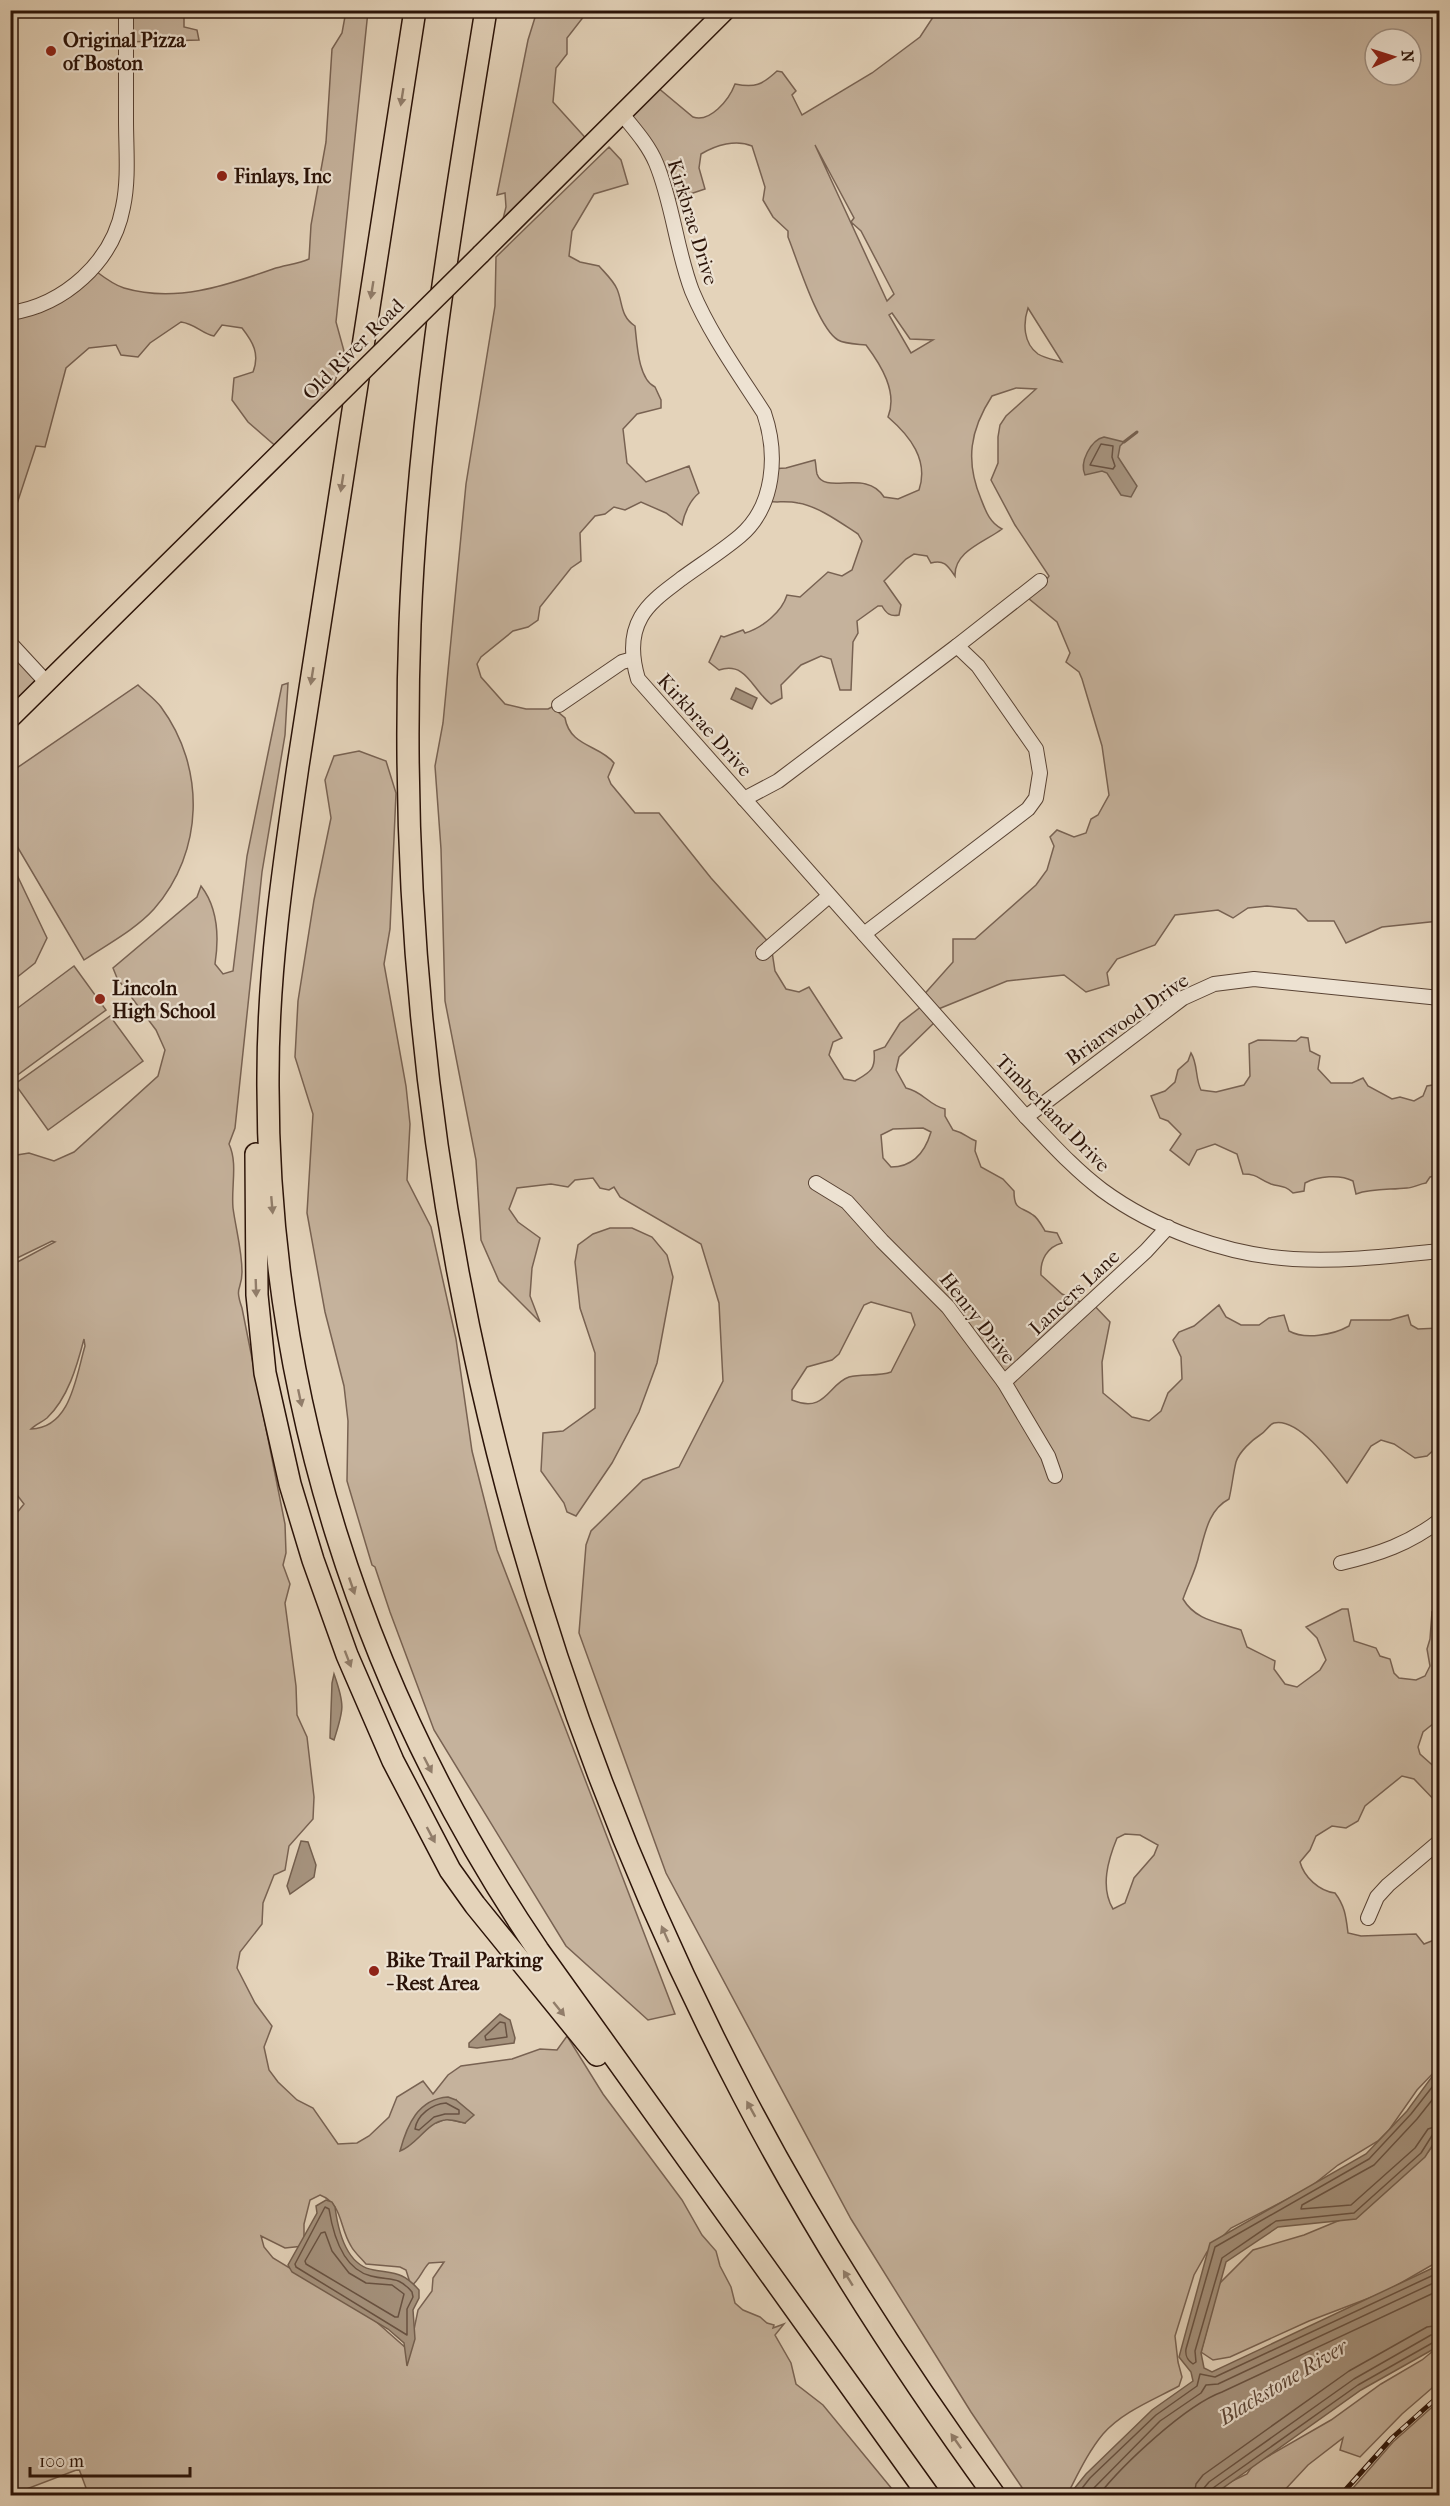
<svg xmlns="http://www.w3.org/2000/svg" width="1450" height="2506" font-family="'IM FELL French Canon',serif">
<rect width="100%" height="100%" fill="#e4d3ba"/>
<filter id="stains"><feTurbulence type="fractalNoise" baseFrequency=".00333" numOctaves="4"/><feColorMatrix values="0 0 0 0 .2 0 0 0 0 .09 0 0 0 0 .02 0 0 0 .5 -.17"/></filter>
<radialGradient id="worn" r=".72"><stop offset=".6" stop-color="#630" stop-opacity="0"/><stop offset="1" stop-color="#630" stop-opacity=".3"/></radialGradient>
<g fill="#c5b29c" stroke="#786252" stroke-width="1.5" fill-rule="evenodd">
<path d="M123,11h61v16l13,3 2,10 -74,2z"/>
<path d="M346,11h22l-32,311 8,29 -13,44 -52,54 -31,-27 -16,-22 2,-22 19,-6c7,-18 0,-30 -11,-44l-20,-3 -8,11c-12,-2 -18,-12 -33,-14l-31,21 -12,14 -17,-2 -5,-10 -27,3 -23,20 -21,79 -9,-1 -25,76 -1,-132 6,-27 -5,-3v-49l41,-16 37,-29c11,8 22,18 35,22 51,15 101,-2 149,-19 12,-4 25,-5 36,-10l2,-34 15,-83 6,-93 10,-16z"/>
<path d="M537,11h51l-21,27v16l-11,14 -3,34 38,42 -89,79 4,-16 -1,-14 -8,2 31,-155z"/>
<path d="M937,11h502v910l-57,6 -36,16 -12,-22h-26l-12,-12 -29,-3 -19,2 -15,10 -15,-8 -43,5 -20,30 -38,14 -10,14 2,12 -23,7 -22,-17 -57,6 -76,31 -11,-13 33,-37v-23h22l61,-54 11,-15 7,-24 -4,-9 7,-7 17,7 12,-4 5,-14 7,-4 11,-20 -7,-49 -20,-67 -3,-7 -13,-10 4,-9 -13,-31 -29,-24 15,-13 6,-9 -34,-51 -24,-45 7,-17v-26l2,-12 6,-9 30,-27 -20,-1 -24,8c-22,34 -27,65 -11,103 5,13 9,24 21,30 -17,13 -48,22 -47,47 -7,-10 -11,-17 -24,-13l-4,-7 -13,-2 -8,5 -22,22 17,24 -2,10c-9,2 -13,-2 -17,-9h-4l-21,15 1,12 -5,9 -2,48h-11l-9,-31 -10,-3 -20,9 -20,20 1,13 -11,6c-19,-14 -24,-43 -52,-34l-10,-8 12,-26 3,1 19,-7 2,3c17,-5 37,-21 42,-38l13,2 28,-25 14,4 10,-6 10,-29 -4,-7c-17,-11 -40,-28 -60,-31 -13,-3 -25,1 -38,-3l9,-31 17,-1 29,-8c1,4 1,10 2,14 8,22 49,-6 67,23l14,2 21,-9c10,-30 -9,-54 -31,-73 10,-25 -7,-52 -22,-72 -8,-1 -21,-1 -28,-5 -20,-12 -41,-81 -50,-103v-6l-15,-14 -10,-17 2,-13 -13,-41c-16,-7 -36,-1 -51,8l-2,14 6,21 -39,13 -8,-23 -37,-66 30,-31 42,35c17,6 36,-17 42,-33 20,4 27,1 42,-13l5,1 14,19 -4,4 10,20 70,-42 48,-36zM1375,39h36v36h-36zM815,145l39,73 -3,4 10,9 33,63 -7,7zM1028,308l34,54c-7,-2 -18,-4 -24,-8 -15,-11 -15,-31 -10,-46zM892,313l18,26 23,1 -22,13 -22,-38z"/>
<path d="M609,147l12,13 7,24 -34,10 -22,37 -3,25 11,6 19,4c6,7 14,14 18,23 6,14 3,27 18,37 2,17 3,53 20,61l6,13v8l-24,6 -14,15 4,34 19,19 43,-16 10,27c-9,7 -15,21 -17,32l-16,-12 -25,-11 -16,8 -11,-3 -9,7 -10,2 -15,17 1,28 -10,7 -31,39 -2,13 -10,7 -15,4 -32,26 -4,7 4,13 24,27 21,5h22l4,-2 13,11c5,29 35,27 49,45l-6,14 3,7 24,29h24l52,65 60,67 4,26 11,18 13,3 10,-5 33,51 -9,4 -4,13 15,24 11,2c15,-9 21,-11 19,-30l11,-4 15,-24 22,-17 14,15 -37,36 -3,13 10,18c18,4 22,17 39,21v7l8,14c12,3 13,7 23,11l-1,10 6,16 22,12 11,12c0,20 7,15 19,24 5,3 9,11 12,16l12,2 5,10c-15,4 -22,17 -21,32l21,19 23,10 6,-2 19,20 -8,40 1,31 29,24 17,4 12,-10 7,-18 14,-14 -1,-22 -8,-17 6,-8 15,-6 25,-21 7,12 15,8h18l10,-7 15,-3 5,16c16,9 44,4 60,-5l2,-6h39l18,-5 3,10 7,4 21,-1v117l-12,11 -12,2 -21,-14 -13,-4 -10,6 -24,37c-13,-17 -48,-66 -73,-60 -6,2 -8,9 -14,12 -8,5 -21,17 -24,27 -3,12 -4,25 -7,37 -21,11 -24,35 -30,56 -3,15 -11,29 -16,44 13,22 36,23 58,31l6,17 28,14 -1,8 11,15 12,3 23,-17 6,-10 -9,-22 -11,-11 36,-18h6l6,32 22,7 4,8 10,3 4,14 5,5 17,2 9,-4 5,-10 -3,-17 3,-10 2,-27 7,2v105l-16,13 -5,15 2,7 19,17v34l-25,-26 -12,-3 -37,30 -7,15 -12,7 -14,-2 -16,10 -6,14 -10,12c4,15 19,29 35,31 10,13 11,24 13,40l13,3 55,-2 8,10 15,-6v129l-22,23 -28,40 -11,11 -40,24 -29,23 -78,40 -24,24 -13,23 -19,61 3,26 4,15 -3,9c-26,14 -57,26 -76,48 -15,18 -25,40 -36,61h-40l-56,-83 -120,-193 -185,-346 -87,-240 7,-88 5,-14 52,-51 36,-13 44,-86 -4,-78 -18,-59 -81,-47 -6,-10 -5,3 -9,-2 -7,-10 -18,2 -7,7 -17,-3 -34,4 -8,21 9,13 22,16 -8,30 -2,28 10,26 -41,-41 -18,-41 -5,-80 -31,-159 -4,-152 -6,-83 8,-43 23,-239 29,-178 1,-49zM923,1128l8,4c-6,20 -18,35 -40,35l-8,-9 -2,-23 12,-6zM871,1302l40,11 4,12 -24,47c-13,5 -29,1 -42,5 -21,7 -23,37 -57,23v-10l15,-23 25,-7 7,-6 25,-49zM1125,1834l15,1 18,10 -4,10 -20,23 -9,25 -12,6c-13,-22 -5,-49 4,-71z"/>
<path d="M17,653l23,22 -30,40v-55z"/>
<path d="M288,683l-3,52 -23,137 -27,256 -6,16c9,19 2,43 4,64 3,22 9,42 9,64 0,19 -8,13 0,36l43,216 1,29 -3,12 7,19 -5,19 11,83 1,29 10,22 7,60 -1,22 -24,27 -4,24 -11,5 -11,28 -1,21 -22,28 -3,16 18,35 17,23 -8,21 5,23 9,12 19,18 16,8 25,36 19,-1 12,-7 20,-19 8,-20 26,-16 10,13 15,-19 13,-9 51,-7 28,-10 17,1 10,-14 36,58 79,106 20,35 14,16 4,15 11,21 4,16 8,7 17,7 7,6 7,2 -1,3 11,-4 -9,11 16,28 5,21 27,21 74,90 -808,1 -10,-27 -68,26 -1,-980 6,-1 8,-10 -13,-17 -1,-221 45,-24 -3,-1 -41,20v-105l18,-3 25,8 20,-9 84,-76 7,-26 -9,-20 -39,-52 -4,-10 84,-71 4,-11c17,22 18,52 14,78l8,10 10,-3 14,-115 35,-171zM84,1339l1,7c-9,30 -14,82 -54,83 4,-4 11,-7 16,-11 21,-20 30,-52 37,-79zM456,2100l9,23 -19,-4 -10,4zM320,2195c23,9 19,32 31,51 3,6 10,12 15,18l34,3 6,3 5,16c8,-5 11,-16 18,-23l15,-1 -11,16 -1,13 -14,19 -8,39 -4,-1 -34,-30 -99,-60 -9,-11 -3,-11 24,12 19,-2v-22l6,-24z"/>
<path d="M138,685c7,7 17,14 23,22 45,61 43,145 -7,202 -19,21 -48,36 -70,51l-73,-124v-64z"/>
<path d="M359,751l27,10 10,32 -6,136 -6,35 22,122 4,38 -3,56 24,47 25,112 16,112 25,99 178,464 -27,6 -82,-74 -132,-216 -44,-118 -15,-45 -3,-2 -25,-84 1,-60 -4,-35 -19,-74 -18,-99 6,-99 -18,-57 3,-56 16,-101 17,-82 -6,-38 9,-24z"/>
<path d="M11,875h6l30,63 -12,25 -24,19z"/>
<path d="M74,966l32,44 -94,69 -1,-66z"/>
<path d="M110,1016l33,45 -95,69 -33,-46z"/>
<path d="M1301,1037l7,1 2,13 10,5 -2,13 13,14h21l11,-5 5,8 24,13 8,-2 14,4 9,-5 4,-10 12,-2v91l-9,2 -4,6c-7,1 -13,5 -19,5 -17,2 -34,0 -51,6l-3,-13c-13,-7 -35,-5 -48,2l-1,8 -11,2c-8,-8 -13,-6 -22,-9 -13,-5 -13,-10 -28,-10l-6,-20 -22,-10 -18,6 -8,15 -19,-15 11,-16 -13,-13 -8,-3 -9,-22 14,-5 10,-9 3,-12 10,-9 3,-8c7,11 4,25 10,37l15,2 28,-7 6,-9 -1,-32 9,-4 38,1z"/>
<path d="M610,1228h22l20,9 15,18 6,22 -16,86 -18,49 -27,51 -36,53 -9,-4 -3,-9 -23,-32 2,-38 20,-2 32,-23v-55l-15,-45 -5,-46 3,-17 15,-11z"/>
<path d="M1439,2138v123l-54,31 -76,29 -79,36 -17,3 -12,-8 18,-68 34,-34 51,-15 53,-22 71,-61z"/>
<path d="M1439,2346v36l-37,32 -42,43 -20,-7 3,-12 -35,27 -28,30 -63,1 11,-13 19,-9 6,-9 78,-45 50,-36 41,-24z"/>
<path d="M1439,2401v94h-92l46,-53z"/>
</g>
<g fill="#a5927d" stroke="#745f4e" stroke-width="1.5">
<path d="M1104,437l20,5 -4,4 -2,11 19,29 -6,11 -10,-2 -14,-22 -5,-2 -17,4c-6,-13 6,-35 19,-38z"/>
<path d="M736,688l21,10 -5,11 -21,-10z"/>
<path d="M334,1674c11,31 10,35 0,66l-4,-2 2,-55z"/>
<path d="M301,1841l7,1 8,23 -2,12 -24,17 -3,-8z"/>
<path d="M500,2014l10,6 5,18 -1,5 -37,5 -8,-1v-4z"/>
<path d="M1439,2067v68l-14,22 -69,62 -78,8 -52,35 -25,91 3,15 8,4 227,-107v81l-78,44 -148,105h-144l17,-21 66,-64 41,-29 -2,-9 -12,-15 31,-114 156,-89 41,-43z"/>
<path d="M448,2097l8,3 18,15 -9,8c-6,-1 -14,-4 -20,-3 -18,2 -28,25 -45,31 7,-26 18,-52 48,-54z"/>
<path d="M326,2200l6,2 3,5c3,23 11,59 39,63 22,4 29,2 45,20v8l-6,12 2,29 -8,27 -3,-23 -16,-14 -96,-57 -4,-7 29,-52 -1,-7z"/>
</g>
<g fill="none" stroke-linecap="round" stroke-linejoin="round">
<g stroke="#685242" stroke-width="1.5">
<path d="M1101,444l12,2 -1,11 3,9 -2,3 -23,-4z"/>
<path d="M500,2022l5,1 2,14 -21,3 -1,-4z"/>
<path d="M1440,2077l-29,37 -42,45 -154,88 -29,102c-1,7 1,11 7,15l3,-2 -1,-11 27,-93 54,-37 78,-8 67,-60 12,-19 7,-1"/>
<path d="M1440,2090l-23,29 -43,46 -72,40 -1,4 50,-4 64,-57 13,-19 12,-4"/>
<path d="M446,2103l13,7v4h-14l-11,3 -15,13 -4,-1c2,-14 17,-25 31,-26z"/>
<path d="M325,2207l4,2c4,25 13,60 42,67 19,5 27,-1 41,16l1,5 -6,12v26l-111,-68 -1,-3z"/>
<path d="M325,2232l7,19 17,22 17,10 26,2 12,9 -6,23h-3l-89,-53 -1,-3 16,-28z"/>
<path d="M1076,2496l14,-18 66,-63 41,-29 3,-12 15,3 225,-105"/>
<path d="M1086,2496l74,-75 41,-28 5,-8 12,-1 222,-104"/>
<path d="M1098,2496c25,-32 88,-91 124,-104l218,-102"/>
<path d="M1194,2496l2,-12 7,-9 146,-104 78,-44 13,-2"/>
<path d="M1203,2496l1,-8 5,-6 145,-103 77,-44 9,-1"/>
<path d="M1210,2496l3,-8 145,-103 76,-43 6,-1"/>
</g>
<path stroke="#745f4e" stroke-width="3" d="M1124,442l13,-10"/>
<defs>
<g id="minor">
<path d="M622,114c12,15 26,30 34,49 17,41 20,86 36,128 18,43 47,83 72,122 14,41 11,93 -24,123 -19,16 -40,29 -59,43 -14,11 -31,22 -40,38 -11,19 -9,42 -3,62l388,438c24,25 48,52 76,73 53,39 125,65 191,69 49,3 98,-3 147,-8"/>
<path d="M10,313c54,-8 103,-51 113,-106 6,-28 3,-58 3,-87 0,-36 0,-73 0,-110"/>
<path d="M10,643l37,40"/>
<path d="M957,646l83,-65"/>
<path d="M559,705l63,-43 11,-3"/>
<path d="M744,799l34,-18 179,-135 21,20 58,83 4,24 -4,25 -8,11 -164,125"/>
<path d="M763,953l66,-57"/>
<path d="M1026,1117l157,-119 31,-14 40,-5 186,19"/>
<path d="M816,1183l31,19 35,39 66,66 56,75 44,74 7,20"/>
<path d="M1004,1382l142,-131 22,-24"/>
<path d="M1341,1563c38,-9 68,-19 99,-43"/>
<path d="M1368,1918l9,-21 11,-12 52,-44"/>
</g>
<g id="major">
<path d="M481,254l245,-244"/>
<path d="M10,719l309,-305"/>
</g>
<g id="highway">
<path d="M415,10l-117,756c-15,103 -30,205 -30,310 -2,315 94,614 270,874l391,546"/>
<path d="M486,10c-33,204 -68,408 -76,614 -19,509 96,1020 333,1471 73,140 159,273 252,401"/>
<path d="M256,1154l1,141 8,78 25,111 23,76 34,95 46,106 57,109 25,35 122,150"/>
</g>
</defs>
<use href="#minor" stroke="#594334" stroke-width="16"/>
<use href="#major" stroke="#2b1308" stroke-width="21"/>
<use href="#highway" stroke="#2b1308" stroke-width="24"/>
<use href="#minor" stroke="#ede2d2" stroke-width="14"/>
<use href="#major" stroke="#e4d3ba" stroke-width="18"/>
<use href="#highway" stroke="#e4d3ba" stroke-width="21"/>
<defs>
<path id="rail" d="M1340,2496l52,-58 48,-43"/>
</defs>
<use href="#rail" stroke="#2b1308" stroke-width="5"/>
<use href="#rail" stroke="#ede2d2" stroke-width="3" stroke-dasharray="9" stroke-linecap="butt"/>
<defs>
<path id="major-bridge" d="M319,414l162,-160"/>
</defs>
<use href="#major-bridge" stroke="#2b1308" stroke-width="21" stroke-linecap="butt"/>
<use href="#major-bridge" stroke="#e4d3ba" stroke-width="18"/>
</g>
<defs><path id="oneway-solid" d="M-6-.8H1V-3.2L6.5 0L1 3.2V.8H-6Z" transform="scale(1.5)"/></defs>
<g fill="#917d6a">
<use href="#oneway-solid" transform="translate(402 97) rotate(99)"/>
<use href="#oneway-solid" transform="translate(372 290) rotate(99)"/>
<use href="#oneway-solid" transform="translate(342 483) rotate(99)"/>
<use href="#oneway-solid" transform="translate(312 676) rotate(99)"/>
<use href="#oneway-solid" transform="translate(272 1205) rotate(85)"/>
<use href="#oneway-solid" transform="translate(256 1288) rotate(88)"/>
<use href="#oneway-solid" transform="translate(300 1398) rotate(78)"/>
<use href="#oneway-solid" transform="translate(352 1586) rotate(71)"/>
<use href="#oneway-solid" transform="translate(348 1659) rotate(69)"/>
<use href="#oneway-solid" transform="translate(428 1765) rotate(63)"/>
<use href="#oneway-solid" transform="translate(431 1835) rotate(62)"/>
<use href="#oneway-solid" transform="translate(665 1934) rotate(-114)"/>
<use href="#oneway-solid" transform="translate(559 2009) rotate(51)"/>
<use href="#oneway-solid" transform="translate(751 2109) rotate(-119)"/>
<use href="#oneway-solid" transform="translate(848 2278) rotate(-122)"/>
<use href="#oneway-solid" transform="translate(956 2441) rotate(-125)"/>
</g>
<g fill="#8f2418" stroke="#ede2d2" stroke-width="2">
<circle cx="51" cy="51" r="6"/>
<circle cx="222" cy="176" r="6"/>
<circle cx="100" cy="999" r="6"/>
<circle cx="374" cy="1971" r="6"/>
</g>
<g text-anchor="middle" stroke-width="4.5" stroke-linejoin="round" paint-order="stroke">
<g font-size="20" font-weight="bold" fill="#2b1308" stroke="#ede2d2" text-anchor="start">
<text x="63" y="47">Original Pizza<tspan x="63" dy="23">of Boston</tspan></text>
<text x="234" y="183">Finlays, Inc</text>
<text x="112" y="995">Lincoln<tspan x="112" dy="23">High School</tspan></text>
<text x="386" y="1967">Bike Trail Parking<tspan x="386" dy="23">- Rest Area</tspan></text>
</g>
<g font-size="20" fill="#2b1308" stroke="#ede2d2">
<text transform="translate(693 222) rotate(73)" y="7">Kirkbrae Drive</text>
<text transform="translate(353 349) rotate(-45)" y="7">Old River Road</text>
<text transform="translate(705 725) rotate(48)" y="7">Kirkbrae Drive</text>
<text transform="translate(1127 1019) rotate(-35)" y="7">Briarwood Drive</text>
<text transform="translate(1053 1113) rotate(46)" y="7">Timberland Drive</text>
<text transform="translate(1074 1292) rotate(-43)" y="7">Lancers Lane</text>
<text transform="translate(978 1318) rotate(52)" y="7">Henry Drive</text>
</g>
<g font-size="21" font-style="italic" fill="#5c4637" stroke="#ede2d2">
<text transform="translate(1283 2382) rotate(-31)" y="7">Blackstone River</text>
</g>
</g>
<rect width="1450" height="2506" fill="none" stroke="#e4d3ba" stroke-width="36"/>
<rect x="12" y="12" width="1426" height="2482" fill="none" stroke="#2b1308" stroke-width="3"/>
<rect x="18" y="18" width="1414" height="2470" fill="none" stroke="#2b1308" stroke-width="1.5"/>
<g transform="translate(1393 57) rotate(87)"><circle r="28" fill="#ede2d2" stroke="#9f8f81" stroke-width="1.5"/>
<path d="M0-4.5L10 22L0 15L-10 22Z" fill="#8f2418"/>
<text y="-9" font-size="16" font-weight="bold" text-anchor="middle" fill="#2b1308">N</text>
</g>
<path d="M30 2467v9h160v-9" fill="none" stroke="#2b1308" stroke-width="3"/>
<text x="39" y="2467" font-size="18" fill="#2b1308" stroke="#ede2d2" stroke-width="4.5" paint-order="stroke">100 m</text>
<rect width="100%" height="100%" filter="url(#stains)"/>
<rect width="100%" height="100%" fill="url(#worn)"/>
</svg>
